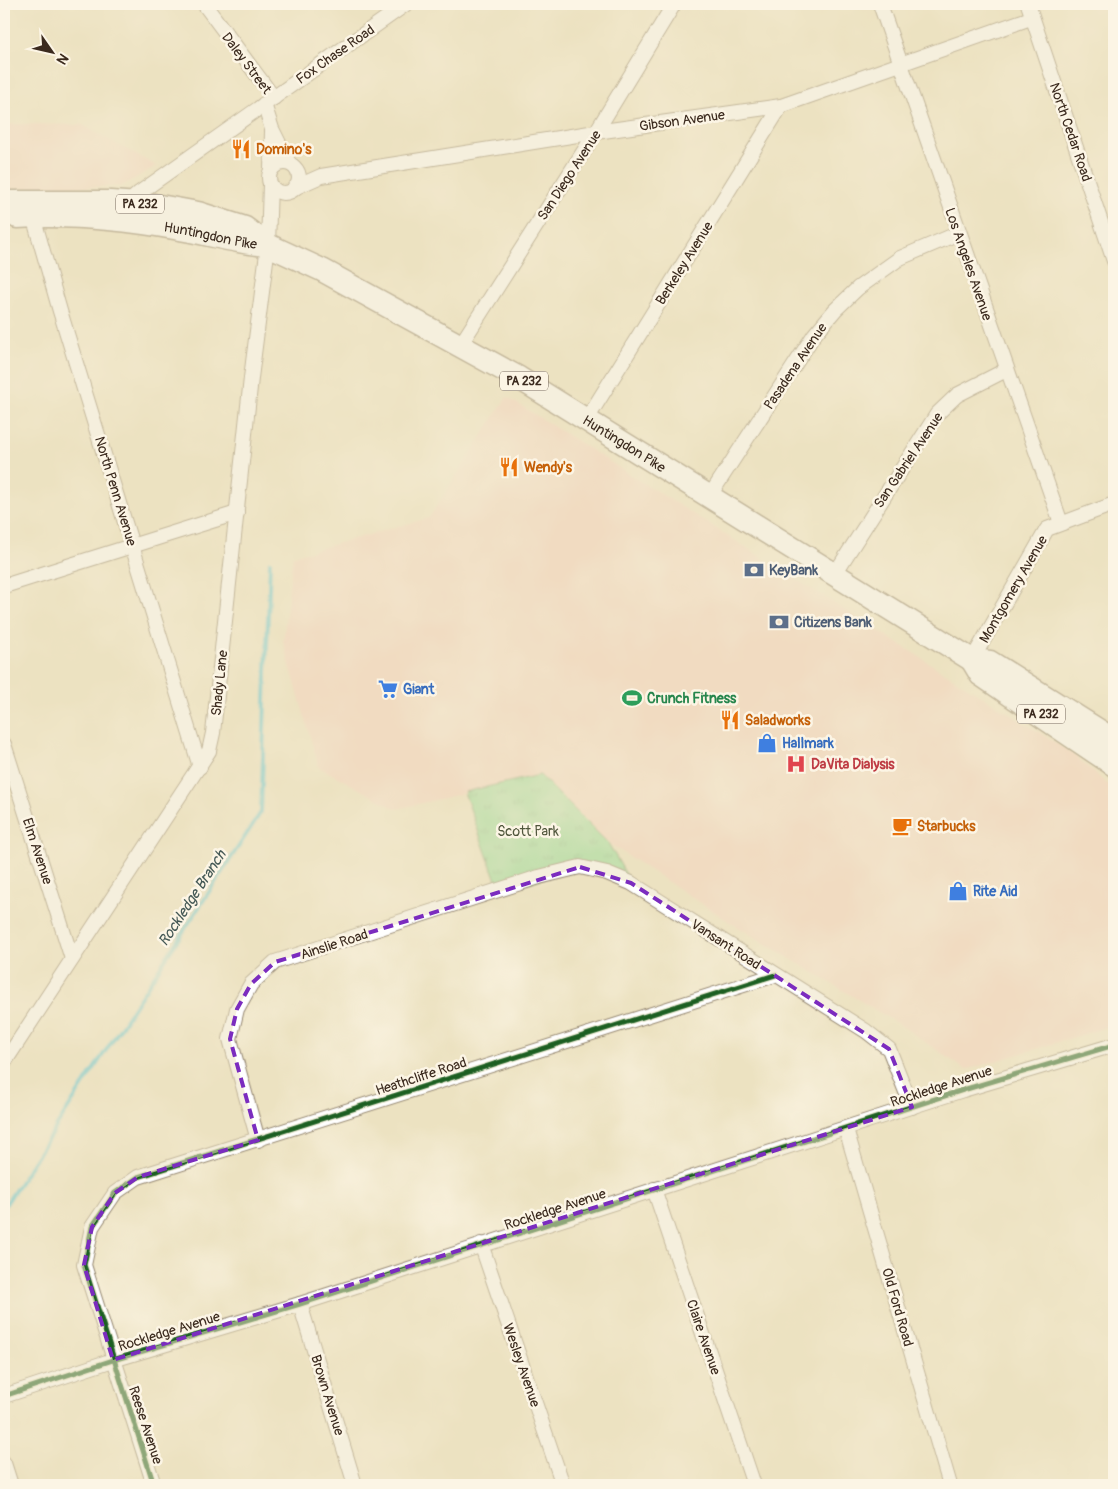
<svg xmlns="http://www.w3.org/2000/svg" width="1118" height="1489" font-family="Pangolin,sans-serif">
<defs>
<pattern id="park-tufts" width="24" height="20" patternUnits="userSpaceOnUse" patternTransform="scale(1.25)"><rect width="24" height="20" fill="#91db96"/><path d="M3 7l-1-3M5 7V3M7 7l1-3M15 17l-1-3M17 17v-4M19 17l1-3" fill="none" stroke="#7ebc81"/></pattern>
</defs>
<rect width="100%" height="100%" fill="#fcf5e5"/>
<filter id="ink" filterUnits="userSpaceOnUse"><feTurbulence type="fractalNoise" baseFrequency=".02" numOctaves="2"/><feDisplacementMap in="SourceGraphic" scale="10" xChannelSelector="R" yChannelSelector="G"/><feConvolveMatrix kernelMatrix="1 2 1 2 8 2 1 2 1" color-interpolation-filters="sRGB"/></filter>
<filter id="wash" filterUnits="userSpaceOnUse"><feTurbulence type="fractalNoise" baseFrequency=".0096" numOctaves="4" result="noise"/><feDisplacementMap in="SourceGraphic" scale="20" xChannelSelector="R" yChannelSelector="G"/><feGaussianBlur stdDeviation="1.12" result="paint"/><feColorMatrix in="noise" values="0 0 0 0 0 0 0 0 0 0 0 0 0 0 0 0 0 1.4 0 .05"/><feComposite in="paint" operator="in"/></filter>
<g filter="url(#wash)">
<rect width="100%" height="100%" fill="#ece2c1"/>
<g fill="#f5d3c1">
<path d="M4,124l79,1 73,41 -34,20 -118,3z"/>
<path d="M507,397l565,356 42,37v235l-148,45 -64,-44 -172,-104 -122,-79 -68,-67 -144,33 -77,-42 -36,-126 10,-85 136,-38z"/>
</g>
<path fill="url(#park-tufts)" stroke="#66825a" d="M540,775l68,68 23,40 -51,-16 -80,24 -36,-99z"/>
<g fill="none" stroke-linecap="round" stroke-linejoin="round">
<path stroke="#5ac5d5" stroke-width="4" d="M4,1207l257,-395 9,-250"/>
</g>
</g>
<g filter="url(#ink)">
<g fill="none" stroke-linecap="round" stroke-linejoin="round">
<defs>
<g id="minor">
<path d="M204,4l70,94"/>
<path d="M880,4l181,519"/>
<path d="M1028,4l86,257"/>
<path d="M264,104l8,25 17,34"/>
<circle cx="284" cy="178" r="15"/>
<path d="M271,170l1,-38"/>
<path d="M294,188l27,-12 275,-44 185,-26 250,-88"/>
<path d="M128,203l11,-10 267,-189"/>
<path d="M33,216l27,95 140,456"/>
<path d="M461,344l135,-212 78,-128"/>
<path d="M587,419l194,-313"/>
<path d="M709,497l105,-162 21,-25 23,-22 42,-30 59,-25"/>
<path d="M834,575l103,-161 20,-19 49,-25"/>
<path d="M4,586l233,-73"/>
<path d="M972,660l75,-131 67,-25"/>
<path d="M4,744l68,215"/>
<path d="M4,1063l205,-312 4,-18 38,-355 17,-133 2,-61"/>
<path d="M846,1129l104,356"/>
<path d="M258,1140l-28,-101 7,-30 14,-25 24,-22 264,-85 41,-10 27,6 24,10 235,148 23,18 23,58"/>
<path d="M654,1189l100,296"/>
<path d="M481,1244l82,241"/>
<path d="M300,1304l55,181"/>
<path d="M4,1396l109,-36 187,-56 663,-214 151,-45"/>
<path d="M4,1463l7,22"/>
<path d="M154,1485l-70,-220 8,-38 23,-34 23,-16 637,-202"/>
</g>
<g id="primary">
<path id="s1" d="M4,202h106l44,3 44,8 47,15 23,17 54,25 197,108 453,282 18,2 124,78"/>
<path id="s2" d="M17,217c52,-3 106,2 157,11 32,5 62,15 94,17"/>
<path d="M972,660l9,15 133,90"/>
</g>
</defs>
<use href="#minor" stroke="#948670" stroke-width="16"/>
<use href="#primary" stroke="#948670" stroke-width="25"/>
<use href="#minor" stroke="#fff" stroke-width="14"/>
<use href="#primary" stroke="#fff" stroke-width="22"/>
<defs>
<g id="cycleway">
<path d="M4,1396l109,-36 187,-56 663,-214 151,-45"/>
<path d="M154,1485l-70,-220 8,-38 23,-34 23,-16 637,-202"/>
</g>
</defs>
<use href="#cycleway" stroke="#fcf5e5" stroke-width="8"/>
<use href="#cycleway" stroke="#1b5e20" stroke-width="5"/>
</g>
</g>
<path d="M0 0H1118V1489H0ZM580,867l51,16 258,166 23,58 -799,253 -29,-95 8,-38 23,-34 23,-16 120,-37 -28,-101 7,-30 14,-25 24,-22z" fill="#ece2c1" fill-opacity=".55" fill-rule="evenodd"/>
<path fill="none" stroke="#7b2cbf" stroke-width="4" stroke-dasharray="10 6" stroke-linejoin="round" d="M580,867l51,16 258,166 23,58 -799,253 -29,-95 8,-38 23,-34 23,-16 120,-37 -28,-101 7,-30 14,-25 24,-22z"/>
<defs>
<symbol id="restaurant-bare" viewBox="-9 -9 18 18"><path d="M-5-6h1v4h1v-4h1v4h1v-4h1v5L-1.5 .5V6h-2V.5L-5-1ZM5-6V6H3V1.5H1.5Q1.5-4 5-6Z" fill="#e8710a" stroke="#fcf5e5" stroke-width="2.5" paint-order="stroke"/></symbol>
<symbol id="bank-bare" viewBox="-9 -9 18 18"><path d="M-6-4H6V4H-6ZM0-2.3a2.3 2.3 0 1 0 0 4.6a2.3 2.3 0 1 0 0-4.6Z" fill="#5c6f8a" stroke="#fcf5e5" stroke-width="2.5" paint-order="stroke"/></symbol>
<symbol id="supermarket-bare" viewBox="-9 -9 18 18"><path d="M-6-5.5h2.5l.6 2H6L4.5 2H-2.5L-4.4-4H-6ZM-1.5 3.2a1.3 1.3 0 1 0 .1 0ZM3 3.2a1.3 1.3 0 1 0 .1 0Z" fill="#3f7fe0" stroke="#fcf5e5" stroke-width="2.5" paint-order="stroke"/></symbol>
<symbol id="stadium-bare" viewBox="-9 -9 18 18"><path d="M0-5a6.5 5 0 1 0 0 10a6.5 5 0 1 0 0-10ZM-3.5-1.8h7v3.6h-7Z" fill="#2e9e5b" stroke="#fcf5e5" stroke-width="2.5" paint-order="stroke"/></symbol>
<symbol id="shop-bare" viewBox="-9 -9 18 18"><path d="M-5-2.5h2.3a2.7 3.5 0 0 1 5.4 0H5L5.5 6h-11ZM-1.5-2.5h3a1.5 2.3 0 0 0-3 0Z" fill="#3f7fe0" stroke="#fcf5e5" stroke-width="2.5" paint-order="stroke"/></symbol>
<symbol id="hospital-bare" viewBox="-9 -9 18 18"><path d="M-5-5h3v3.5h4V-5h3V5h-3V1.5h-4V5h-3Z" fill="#e0444e" stroke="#fcf5e5" stroke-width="2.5" paint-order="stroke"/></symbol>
<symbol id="cafe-bare" viewBox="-9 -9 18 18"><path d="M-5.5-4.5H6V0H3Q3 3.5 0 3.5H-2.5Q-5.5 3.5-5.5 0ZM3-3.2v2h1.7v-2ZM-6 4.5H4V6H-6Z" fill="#e8710a" stroke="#fcf5e5" stroke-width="2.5" paint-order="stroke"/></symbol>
</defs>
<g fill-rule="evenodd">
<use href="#restaurant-bare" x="227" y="135" width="28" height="28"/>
<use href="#restaurant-bare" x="495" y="453" width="28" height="28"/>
<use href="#bank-bare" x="740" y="556" width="28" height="28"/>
<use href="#bank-bare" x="765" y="608" width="28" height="28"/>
<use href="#supermarket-bare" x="374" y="675" width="28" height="28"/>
<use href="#stadium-bare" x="618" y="684" width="28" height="28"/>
<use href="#restaurant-bare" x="716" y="706" width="28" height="28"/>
<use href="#shop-bare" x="753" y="729" width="28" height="28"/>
<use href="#hospital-bare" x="782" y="750" width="28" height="28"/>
<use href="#cafe-bare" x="888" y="812" width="28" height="28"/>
<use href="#shop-bare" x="944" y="877" width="28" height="28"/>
</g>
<g text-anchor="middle" stroke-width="5" stroke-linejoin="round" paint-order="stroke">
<g fill="#fcf5e5" stroke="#75675a" stroke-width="1">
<rect x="116" y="194.5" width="48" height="19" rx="4"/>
<rect x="500" y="371.5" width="48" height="19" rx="4"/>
<rect x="1017" y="704.5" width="48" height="19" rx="4"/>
</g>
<g font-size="12" font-weight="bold" fill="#3b2a1e">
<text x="140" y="208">PA 232</text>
<text x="524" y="385">PA 232</text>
<text x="1041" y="718">PA 232</text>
</g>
<g font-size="14" fill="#3b2a1e" stroke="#fcf5e5">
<text transform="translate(335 54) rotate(-35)" y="5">Fox Chase Road</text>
<text transform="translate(247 63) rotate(53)" y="5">Daley Street</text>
<text transform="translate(682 120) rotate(-8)" y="5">Gibson Avenue</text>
<text transform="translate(1071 132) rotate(71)" y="5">North Cedar Road</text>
<text transform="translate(569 175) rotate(-57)" y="5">San Diego Avenue</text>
<text dy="5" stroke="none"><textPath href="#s2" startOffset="195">Huntingdon Pike</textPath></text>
<text transform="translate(684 263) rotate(-58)" y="5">Berkeley Avenue</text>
<text transform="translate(969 264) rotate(71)" y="5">Los Angeles Avenue</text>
<text transform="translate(795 366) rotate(-56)" y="5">Pasadena Avenue</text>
<text dy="5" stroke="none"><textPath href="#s1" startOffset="681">Huntingdon Pike</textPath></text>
<text transform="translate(908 460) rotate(-56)" y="5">San Gabriel Avenue</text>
<text transform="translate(116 491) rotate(73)" y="5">North Penn Avenue</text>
<text transform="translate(1013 589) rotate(-60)" y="5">Montgomery Avenue</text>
<text transform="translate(219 683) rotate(-84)" y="5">Shady Lane</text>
<text transform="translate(38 851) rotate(72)" y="5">Elm Avenue</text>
<text transform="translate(334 944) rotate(-18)" y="5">Ainslie Road</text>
<text transform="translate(726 944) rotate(33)" y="5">Vansant Road</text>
<text transform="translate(421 1076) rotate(-18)" y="5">Heathcliffe Road</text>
<text transform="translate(941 1086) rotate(-18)" y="5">Rockledge Avenue</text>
<text transform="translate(555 1209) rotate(-18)" y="5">Rockledge Avenue</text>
<text transform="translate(898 1307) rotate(74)" y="5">Old Ford Road</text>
<text transform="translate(169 1331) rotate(-17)" y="5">Rockledge Avenue</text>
<text transform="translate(704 1337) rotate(71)" y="5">Claire Avenue</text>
<text transform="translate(522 1365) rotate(71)" y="5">Wesley Avenue</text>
<text transform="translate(328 1395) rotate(73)" y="5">Brown Avenue</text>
<text transform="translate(146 1425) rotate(72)" y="5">Reese Avenue</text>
</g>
<g font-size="14" font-weight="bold" fill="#c56008" stroke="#fcf5e5" text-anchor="start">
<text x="256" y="154">Domino's</text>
<text x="524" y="472">Wendy's</text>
<text x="745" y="725">Saladworks</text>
<text x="917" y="831">Starbucks</text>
</g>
<g font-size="14" font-weight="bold" fill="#4e5e75" stroke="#fcf5e5" text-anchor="start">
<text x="769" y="575">KeyBank</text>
<text x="794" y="627">Citizens Bank</text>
</g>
<g font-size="14" font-weight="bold" fill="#366cbe" stroke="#fcf5e5" text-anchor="start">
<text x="403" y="694">Giant</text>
<text x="782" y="748">Hallmark</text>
<text x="973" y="896">Rite Aid</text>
</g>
<g font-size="14" font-weight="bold" fill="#27864d" stroke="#fcf5e5" text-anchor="start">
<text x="647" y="703">Crunch Fitness</text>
</g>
<g font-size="14" font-weight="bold" fill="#be3a42" stroke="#fcf5e5" text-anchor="start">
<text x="811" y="769">DaVita Dialysis</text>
</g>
<g font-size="14" fill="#50563c" stroke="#fcf5e5">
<text x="528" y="836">Scott Park</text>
</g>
<g font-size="15" font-style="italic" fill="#445855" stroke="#fcf5e5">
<text transform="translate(192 898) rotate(-57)" y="5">Rockledge Branch</text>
</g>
</g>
<rect width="1118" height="1489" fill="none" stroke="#fcf5e5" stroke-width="20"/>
<g transform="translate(52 52) rotate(124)" stroke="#fcf5e5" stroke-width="4" paint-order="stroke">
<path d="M0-4L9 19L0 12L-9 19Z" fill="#3b2a1e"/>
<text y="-8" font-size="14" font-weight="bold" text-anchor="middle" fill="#3b2a1e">N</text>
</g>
</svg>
